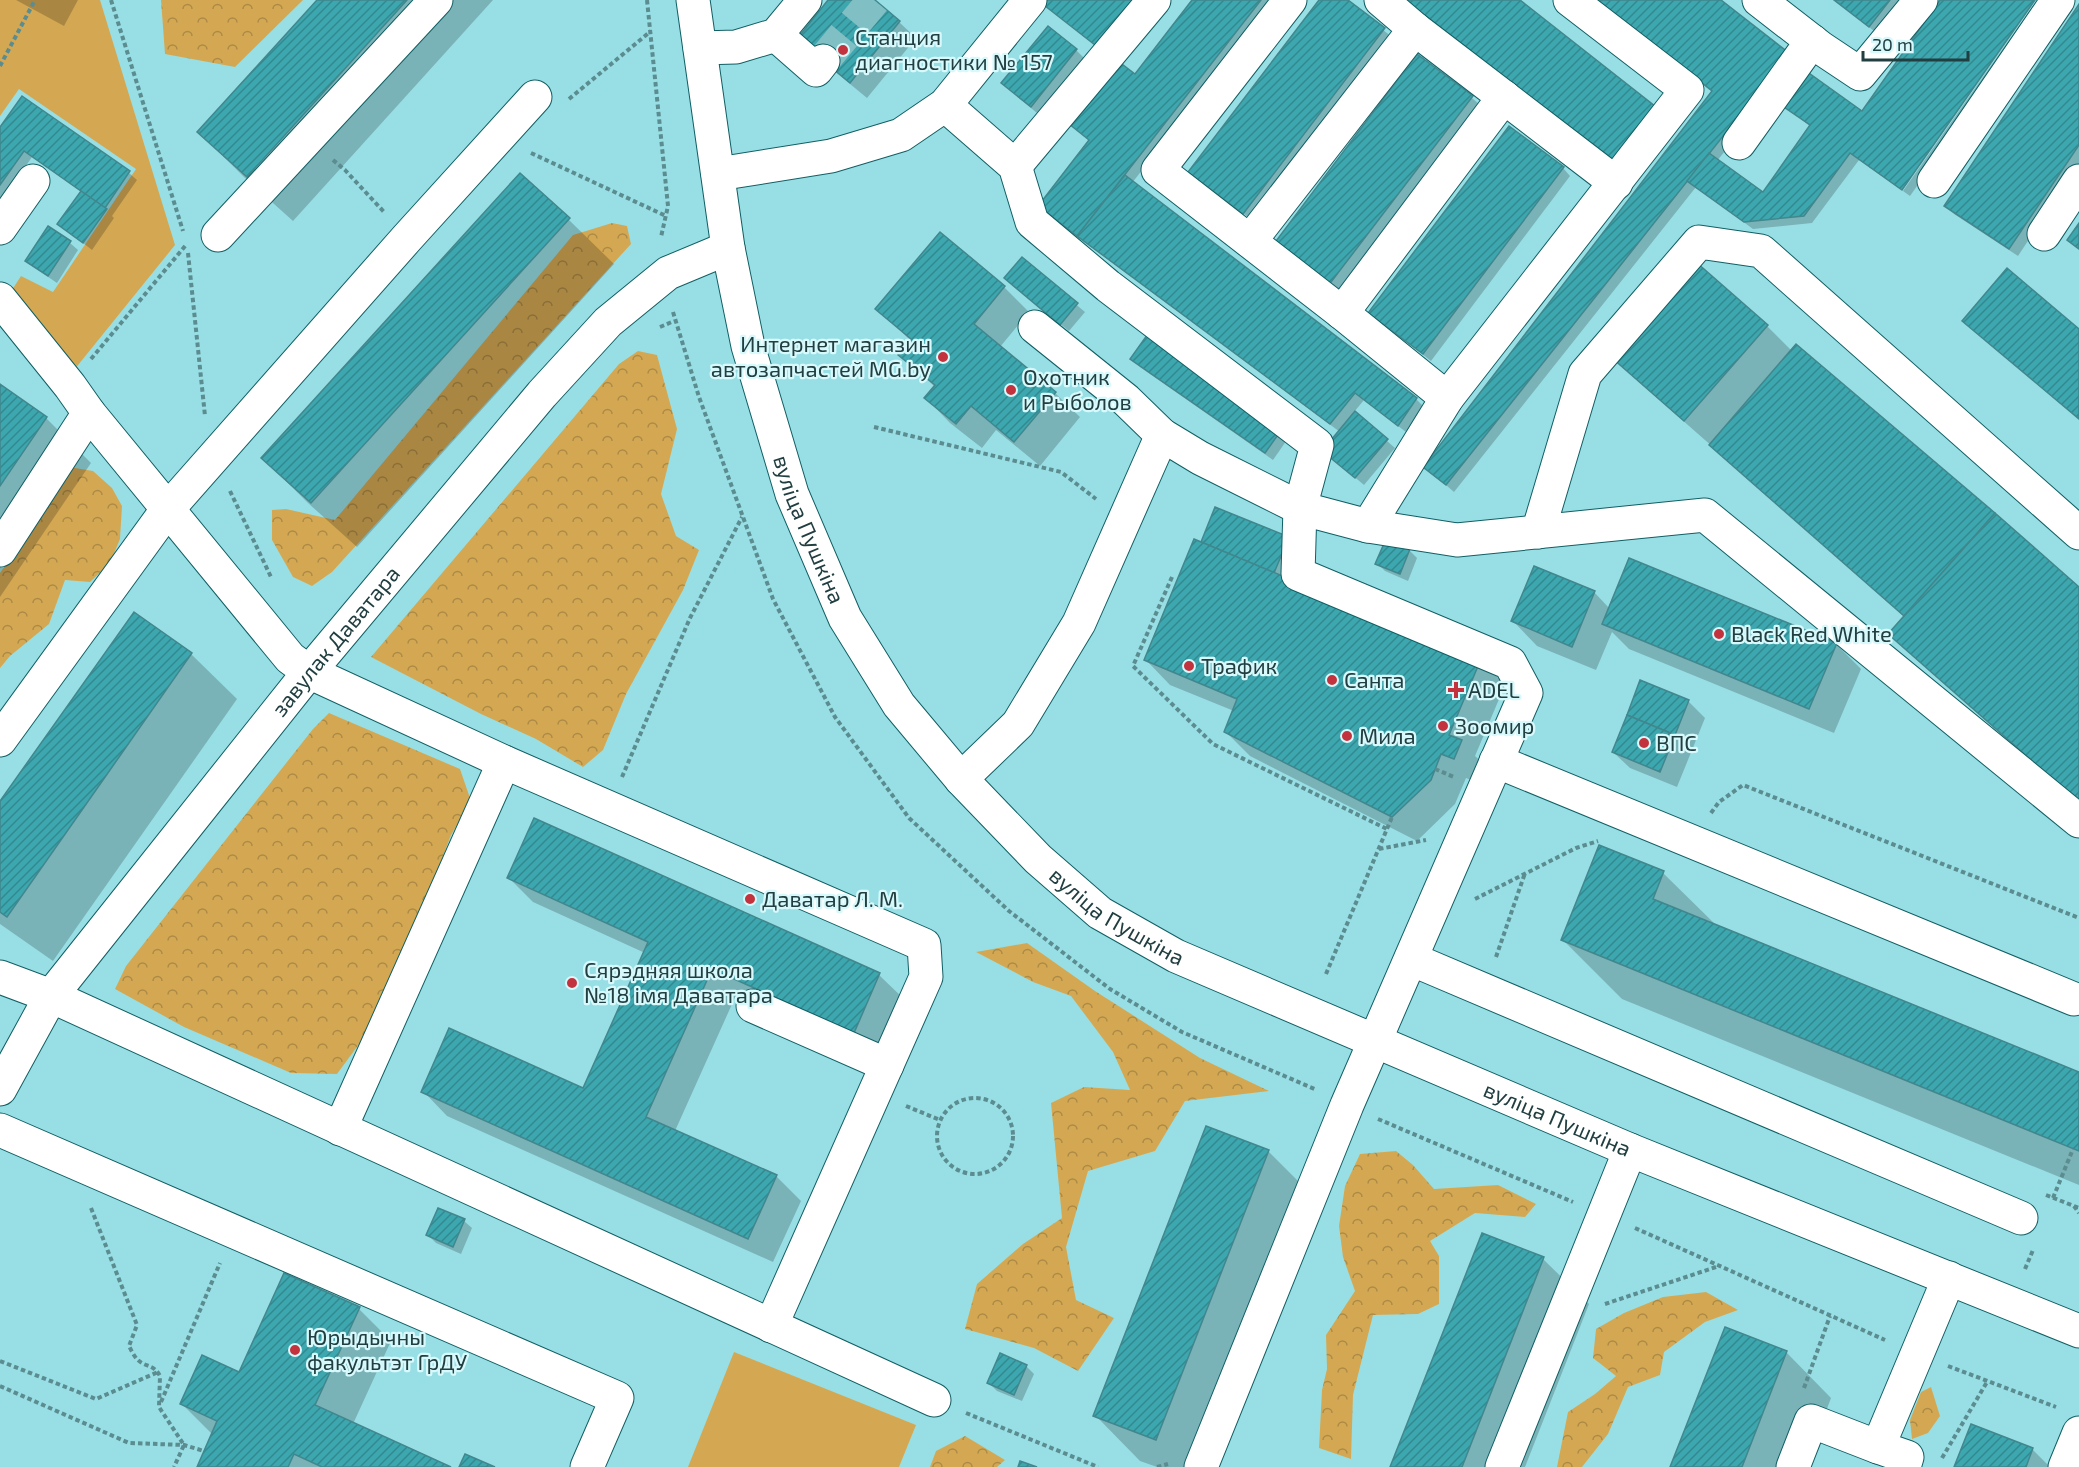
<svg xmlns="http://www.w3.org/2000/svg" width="2079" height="1467" font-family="'Exo 2',sans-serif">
<defs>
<pattern id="forest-crowns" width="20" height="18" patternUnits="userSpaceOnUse" patternTransform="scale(1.5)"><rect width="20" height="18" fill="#d4a853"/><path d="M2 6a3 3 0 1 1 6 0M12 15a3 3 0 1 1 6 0" fill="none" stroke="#ac8a46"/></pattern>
<pattern id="building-hatch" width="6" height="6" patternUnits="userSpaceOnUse" patternTransform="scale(1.5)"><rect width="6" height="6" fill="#3da7af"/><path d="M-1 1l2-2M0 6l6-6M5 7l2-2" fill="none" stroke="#338990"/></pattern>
</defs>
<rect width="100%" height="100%" fill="#98dfe5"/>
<g fill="#d4a853">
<path d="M0,0h100l75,245 -105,130 -62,-79 13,-20 32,16 83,-123 -117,-80 -19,27z"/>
<path d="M734,1352l182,73 -17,42h-211z"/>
</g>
<g fill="url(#forest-crowns)">
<path d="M161,0h142l-68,67 -70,-13z"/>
<path d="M612,223l15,3 4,18 -299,328 -20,14 -19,-9 -21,-37v-30l14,-1 49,11 238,-285z"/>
<path d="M638,351l19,4 20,74 -16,65 15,42 23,14 -16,40 -57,104 -23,56 -20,17 -47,-28 -55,-25 -110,-57 248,-293z"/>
<path d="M69,467l24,4 19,17 10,18 -2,33 -10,24 -20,19 -25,-2 -16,44 -39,32 -10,12v-95l54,-79z"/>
<path d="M329,713l131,56 11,32 -20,34 -20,53 -69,152 -25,34 -46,-1 -107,-46 -69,-38 11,-23 187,-237z"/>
<path d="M1027,943l68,48 105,67 69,33 -84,10 -30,50 -67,20 -22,76 10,53 38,18 -36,53 -44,-23 -69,-19 12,-45 46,-40 39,-26 -11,-115 33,-16 46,3 -17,-38 -42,-56 -38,-14 -57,-30z"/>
<path d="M1396,1151l17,14 21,24 64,-4 38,19 -11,13 -50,-4 -45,28 9,15v48l-21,10 -45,1 -20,80 -2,64 -32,-11 3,-58 5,-21 -1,-34 29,-44 -12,-34 -4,-31 6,-40 15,-32z"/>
<path d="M1706,1292l32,18 -33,12 -41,30 -4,23 -32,12 -20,47 -26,33h-25l11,-55 27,-18 21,-18 -23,-18 3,-29 28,-16 39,-16z"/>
<path d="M1931,1387l9,29 -12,17 -16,6 -2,-19 11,-28z"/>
<path d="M965,1436l40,24 -8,7h-67l6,-16z"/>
</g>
<g fill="#0003">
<path d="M16,0h62l-14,26z"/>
<path d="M319,0h174l-200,221 -49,-44 -45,-45z"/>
<path d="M830,0h42l27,22 17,16 -49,60 -52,-43z"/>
<path d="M1194,0h81l-143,183 284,216 8,8 -18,25 -42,-32 -10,12 41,36 -31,37 -32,-27 8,-26 -292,-218 -8,-8 51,-65 44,-65z"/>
<path d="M1321,0h24l47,37 -140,183 -54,-40z"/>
<path d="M1719,0l77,62 -79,99 47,33 47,-67 -28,-22 80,8 79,-113h91l-133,189 -41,-29 -47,63 -59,6 -57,-42 -242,305 -29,-25 288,-375z"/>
<path d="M1834,0h70l-26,34z"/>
<path d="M2037,0h11l-138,196 -7,-5z"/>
<path d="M2079,7v157l-61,92 -64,-42 -8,-8z"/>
<path d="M1076,50l16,16 -44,56 -28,-23 -17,-16z"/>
<path d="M23,98l106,75 8,7 -25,36 2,2 -22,32 -33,-26 23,-32 -50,-35 -32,46v-73z"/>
<path d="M1472,98l8,7 -143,188 -62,-49z"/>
<path d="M1563,168l7,8 -139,185 -61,-48z"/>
<path d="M568,219l46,45 -257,283 -49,-44 -45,-45z"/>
<path d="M940,234l64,53 25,25 -29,35 55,46 25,24 -40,49 -44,-36 -14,18 -32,-25 -24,-25 9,-11 -35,-32 11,-14 -33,-32z"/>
<path d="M70,243l8,7 -21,33 -22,-15 -8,-8z"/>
<path d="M1022,259l63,53 -16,19 -55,-45z"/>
<path d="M1767,326l25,25 287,238 -173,28 -267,-235 -25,-24z"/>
<path d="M1132,359l159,75 -18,26 -133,-93z"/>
<path d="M0,386l46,32 45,45 -91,134z"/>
<path d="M1288,538l-6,40 199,82 24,25 -30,71 11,10 -7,17 -13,-5 -11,26 -38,37 -167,-85 -25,-25 9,-20 -64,-26 -24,-25 61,-113z"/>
<path d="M1409,550l8,8 -9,23 -23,-10 -8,-8z"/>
<path d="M1594,592l16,17 226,35 25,25 -27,64 -205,-84 -17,-17 -16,38 -59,-24 -24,-25z"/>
<path d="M134,614l57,40 46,45 -184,262 -53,-37v-120z"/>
<path d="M1688,701l17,17 -28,69 -47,-19 -17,-16z"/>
<path d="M534,820l345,155 25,24 -25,57 -142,-63 -62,138 101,45 25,25 -28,61 -326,-146 -24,-25 161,-1 61,-137 -112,-51 -24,-24z"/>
<path d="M1663,873l55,54 361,147v111l-457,-186 -59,-59z"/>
<path d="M1268,1151l45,45 -105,271h-51l-17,-6 -45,-46z"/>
<path d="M464,1221l8,7 -11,26 -25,-11 -8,-8z"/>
<path d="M1483,1235l60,24 46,45 -64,163h-133z"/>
<path d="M359,1309l32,32 -38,83 94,43h-249l15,-32 -31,-31z"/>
<path d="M1786,1352l45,46 -26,69h-133z"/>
<path d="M1026,1366l8,8 -12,27 -25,-10 -8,-8z"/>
<path d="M2032,1449l18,18h-94z"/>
</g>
<g fill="url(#building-hatch)" stroke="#41878d" stroke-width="1.5">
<path d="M317,0h90l-160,177 -50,-45z"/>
<path d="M828,0h47l25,21 -50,62 -53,-44z"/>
<path d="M1042,0h103l-41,52 -64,-50z"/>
<path d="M1192,0h69l-184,236 -39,-30 51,-66 -20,-16 49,-63 17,13z"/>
<path d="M1319,0h29l37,28 -142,186 -55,-42z"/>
<path d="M1405,0h115l136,107 -44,56z"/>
<path d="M1596,0h125l68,53 -343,432 -23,-18 289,-376z"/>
<path d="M1834,0h56l-21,27z"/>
<path d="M1940,0h95l-133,190 -52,-37 -46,63 -60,6 -57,-41 22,-28 54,39 47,-67 -29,-20 25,-34 56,40z"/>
<path d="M2079,4v141l-70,104 -65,-43z"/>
<path d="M1048,26l29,23 -46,58 -30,-24z"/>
<path d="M1417,54l56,42 -145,190 -55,-41z"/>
<path d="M22,96l108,75 -25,37 -81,-57 -24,34v-58z"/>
<path d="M1509,126l55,41 -141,187 -55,-41z"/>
<path d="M520,173l50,45 -259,285 -50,-45z"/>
<path d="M1125,175l292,223 -19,28 -43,-33 -25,31 -253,-188z"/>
<path d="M81,191l26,18 -24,34 -26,-19z"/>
<path d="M2079,223v26l-12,-9z"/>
<path d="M48,226l23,15 -23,35 -23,-15z"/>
<path d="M940,232l65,54 -31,38 82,68 -42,50 -43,-36 -15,18 -32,-26 11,-13 -37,-30 13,-16 -36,-30z"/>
<path d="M1022,257l56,46 -18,22 -56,-47z"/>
<path d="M1696,262l72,63 -84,96 -72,-63z"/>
<path d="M2007,268l72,61v90l-117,-98z"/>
<path d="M1150,331l135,94 -20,28 -135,-94z"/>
<path d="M1796,344l199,169 -91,103 -195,-171z"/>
<path d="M0,384l47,33 -47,69z"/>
<path d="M1355,411l33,28 -33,39 -33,-27z"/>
<path d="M1215,507l74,30 -15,36 -73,-31z"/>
<path d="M1995,513l84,74v215l-191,-168z"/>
<path d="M1194,539l287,120 -32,76 13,5 -8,19 -13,-5 -10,26 -39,37 -168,-85 13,-33 -93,-39z"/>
<path d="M1386,539l24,10 -10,25 -25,-10z"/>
<path d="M1629,558l208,85 -28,66 -207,-85z"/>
<path d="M1534,566l61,25 -23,56 -61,-26z"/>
<path d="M134,612l58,41 -185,264 -7,-5v-111z"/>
<path d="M1640,680l49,20 -14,35 -48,-20z"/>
<path d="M1627,715l48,20 -15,37 -48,-20z"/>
<path d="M534,818l346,155 -26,60 -142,-64 -66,148 131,58 -29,64 -327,-147 28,-64 134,60 65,-146 -141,-64z"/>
<path d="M1599,845l65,26 -11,28 426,173v79l-518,-211z"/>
<path d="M1206,1126l63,24 -113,290 -63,-24z"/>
<path d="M438,1208l27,11 -12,28 -27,-12z"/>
<path d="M1482,1233l62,24 -82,210h-72z"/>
<path d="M284,1273l76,34 -45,98 136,62h-129l-28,-13 -6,13h-91l20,-46 -37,-17 22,-49 37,17z"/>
<path d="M1725,1327l62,24 -18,46 -27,70h-72z"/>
<path d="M1000,1353l27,12 -13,30 -27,-12z"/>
<path d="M1971,1424l62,24 -7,19h-72z"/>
<path d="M465,1454l30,13h-36z"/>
<path d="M1020,1461l17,6h-19z"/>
</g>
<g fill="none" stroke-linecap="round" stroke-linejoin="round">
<path stroke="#80bfc4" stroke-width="33" stroke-dasharray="33 16" stroke-linecap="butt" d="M823,61l51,-61"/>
<defs>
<g id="minor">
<path id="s1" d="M693,0l35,248 20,98 44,148 53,124 54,87 62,74 77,80 62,54 76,43 454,194 449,181"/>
<path d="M1290,0l-132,170 184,143 105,85"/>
<path d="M1381,0l34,29 201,154"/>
<path d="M1759,0l62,48 39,26 61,-74"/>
<path d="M776,35l40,35 7,-9"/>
<path d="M700,48l36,-1 40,-12 29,-35"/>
<path d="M945,105l70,61 17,56 76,64 209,159 -17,63 -2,66 212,89 16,30 -179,412 -146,362"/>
<path d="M1739,143l73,-102"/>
<path d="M1015,166l139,-166"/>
<path d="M718,174l113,-18 70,-21 44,-30 85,-105"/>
<path d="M1934,181l124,-181"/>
<path d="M0,228l33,-47"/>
<path d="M2044,234l35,-53"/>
<path d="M218,235l218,-235"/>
<path d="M1250,241l165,-212"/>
<path d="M0,299l70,87 19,27 201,245 19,14 195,90 420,183 2,32 -155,349"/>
<path d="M1342,313l162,-216"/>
<path d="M1035,327l91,73 36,35 38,23 100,50 68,18 89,14 248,-25 374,306"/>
<path d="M1368,526l79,-128 240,-308 -117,-90"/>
<path d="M1538,532l47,-158 114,-132 62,9 318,282"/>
<path d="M0,550l89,-137"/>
<path d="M0,740l167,-230 240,-272 128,-141"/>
<path d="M1496,761l578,238"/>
<path d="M961,779l57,-55 61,-101 83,-188"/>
<path d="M1411,959l610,259"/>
<path d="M0,977l51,19 883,404"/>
<path d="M753,1006l134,59"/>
<path id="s2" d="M0,1089l51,-93 258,-324 233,-278 66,-72 60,-49 60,-25"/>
<path d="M340,1129l164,-367"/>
<path d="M0,1130l617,268 -30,69"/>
<path d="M1502,1467l128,-317"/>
<path d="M1793,1467l18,-46 67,26"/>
<path d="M1904,1467l3,-10 -29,-10 71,-169"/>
<path d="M2065,1467l14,-34"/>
</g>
</defs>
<use href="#minor" stroke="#105f64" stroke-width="35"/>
<g stroke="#5b8c90" stroke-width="4" stroke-dasharray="4.5 3" stroke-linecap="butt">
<path d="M111,0l72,231"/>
<path d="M647,0l21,206 -7,31"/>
<path d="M0,66l35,-66"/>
<path d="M569,99l82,-68"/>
<path d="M531,153l135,63"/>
<path d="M333,160l12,10 40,43"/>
<path d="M188,253l17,163"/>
<path d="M673,312l26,85 74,202 62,118 74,101 100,93 101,78 72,43 135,58"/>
<path d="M660,327l14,-6"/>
<path d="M91,359l95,-114"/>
<path d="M874,427l187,45 35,27"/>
<path d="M230,491l41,86"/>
<path d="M1172,577l-39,89 80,78 174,85"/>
<path d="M1435,769l19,8"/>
<path d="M622,777l68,-159 52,-101"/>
<path d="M1711,813l8,-11 24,-17 336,133"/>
<path d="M1379,849l47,-9"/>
<path d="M1475,899l101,-51 22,-7"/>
<path d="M1496,957l29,-84"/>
<path d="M1326,974l66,-157"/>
<circle cx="975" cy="1136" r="38"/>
<path d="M906,1106l34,14"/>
<path d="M1378,1119l195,83"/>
<path d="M2046,1195l33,13"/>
<path d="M2053,1198l20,-49"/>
<path d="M2074,1206l5,7"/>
<path d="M91,1208l46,117 -8,21c2,4 5,10 8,13 8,9 16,4 23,17l-1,31 25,38 -10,22"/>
<path d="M1635,1228l250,112"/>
<path d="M2025,1269l8,-19"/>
<path d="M1605,1304l114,-38"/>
<path d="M0,1361l96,38 62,-27"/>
<path d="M1948,1366l108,41"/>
<path d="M0,1386l129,57 55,2 20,6"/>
<path d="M1804,1388l26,-72"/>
<path d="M161,1402l59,-139"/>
<path d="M966,1413l132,54"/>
<path d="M1942,1458l45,-76"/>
<path d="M1157,1467l11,-3"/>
</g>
<use href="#minor" stroke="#fff" stroke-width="33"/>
</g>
<g fill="#c3333d" stroke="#d7f9fc" stroke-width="2">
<circle cx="843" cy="50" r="6"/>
<circle cx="943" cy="357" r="6"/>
<circle cx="1011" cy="390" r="6"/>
<circle cx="1719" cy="634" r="6"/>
<circle cx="1189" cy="666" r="6"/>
<circle cx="1332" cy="680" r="6"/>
<path d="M1453 681h6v6h6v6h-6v6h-6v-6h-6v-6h6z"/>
<circle cx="1443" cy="726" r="6"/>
<circle cx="1347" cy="736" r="6"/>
<circle cx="1644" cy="743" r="6"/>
<circle cx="750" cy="899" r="6"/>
<circle cx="572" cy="983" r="6"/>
<circle cx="295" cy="1350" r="6"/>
</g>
<g text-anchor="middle" stroke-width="4.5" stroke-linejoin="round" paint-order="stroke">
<g font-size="22" fill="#213e40" stroke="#d7f9fc" text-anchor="start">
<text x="855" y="45">Станция<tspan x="855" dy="25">диагностики № 157</tspan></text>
<text x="931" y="352" text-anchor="end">Интернет магазин<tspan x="931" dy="25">автозапчастей MG.by</tspan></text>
<text x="1023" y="385">Охотник<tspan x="1023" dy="25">и Рыболов</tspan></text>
<text x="1731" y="642">Black Red White</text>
<text x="1201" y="674">Трафик</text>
<text x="1344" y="688">Санта</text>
<text x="1468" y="698">ADEL</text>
<text x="1455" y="734">Зоомир</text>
<text x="1359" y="744">Мила</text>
<text x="1656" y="751">ВПС</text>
<text x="762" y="907">Даватар Л. М.</text>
<text x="584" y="978">Сярэдняя школа<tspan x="584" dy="25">№18 імя Даватара</tspan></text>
<text x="307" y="1345">Юрыдычны<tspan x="307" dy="25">факультэт ГрДУ</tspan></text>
</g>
<g font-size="22" fill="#213e40" stroke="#d7f9fc">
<text dy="8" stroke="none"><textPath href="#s1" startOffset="544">вуліца Пушкіна</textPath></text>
<text dy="8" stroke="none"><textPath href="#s2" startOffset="561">завулак Даватара</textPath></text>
<text dy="8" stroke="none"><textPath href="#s1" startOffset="1048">вуліца Пушкіна</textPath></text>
<text dy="8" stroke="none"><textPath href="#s1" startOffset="1534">вуліца Пушкіна</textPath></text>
</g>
</g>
<path d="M1863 51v9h105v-9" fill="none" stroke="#213e40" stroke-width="3"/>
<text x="1872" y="51" font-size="18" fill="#213e40" stroke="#d7f9fc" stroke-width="4.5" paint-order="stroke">20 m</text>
</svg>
